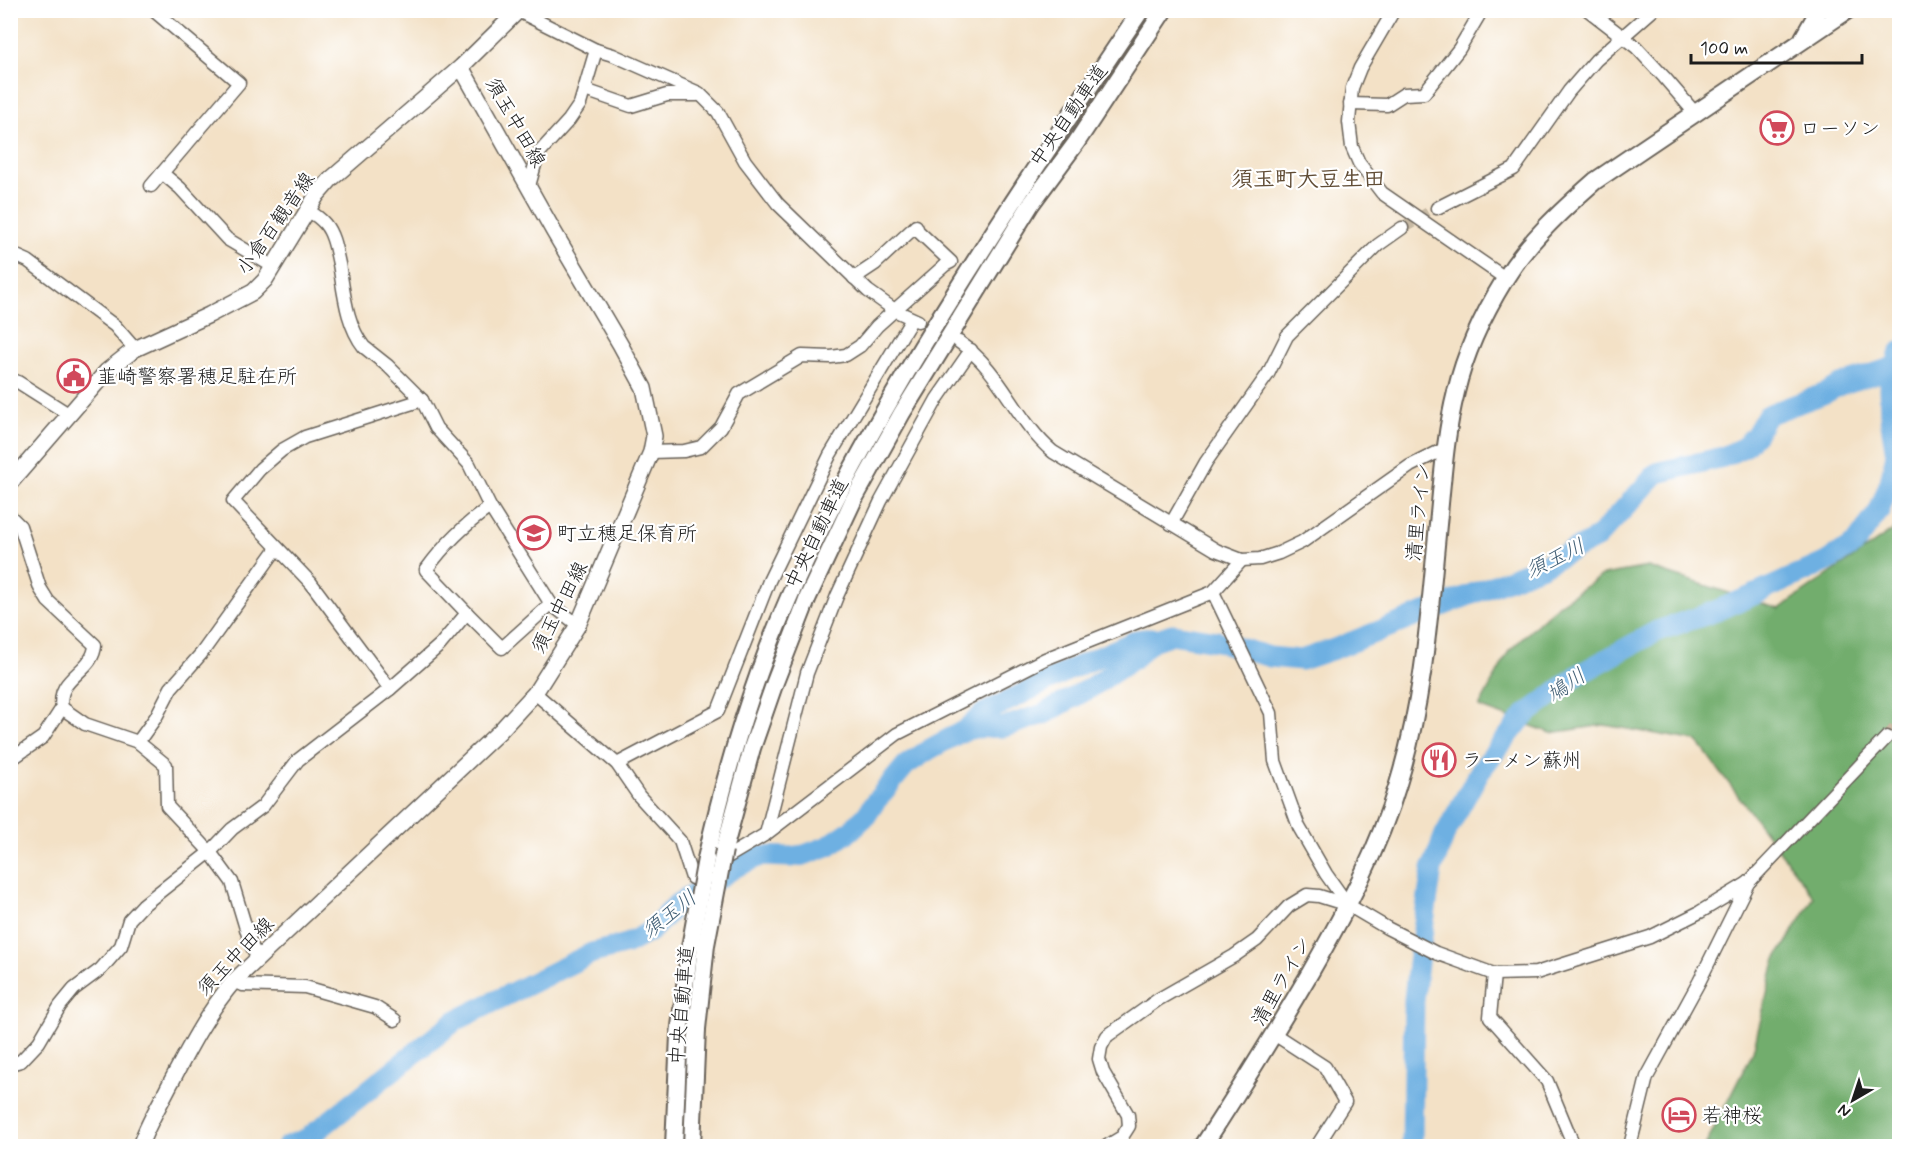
<svg xmlns="http://www.w3.org/2000/svg" width="1910" height="1157" font-family="Mynerve,'Klee One',sans-serif">
<rect width="100%" height="100%" fill="#fff"/>
<filter id="ink" filterUnits="userSpaceOnUse"><feTurbulence type="fractalNoise" baseFrequency=".0167" numOctaves="2"/><feDisplacementMap in="SourceGraphic" scale="12" xChannelSelector="R" yChannelSelector="G"/><feConvolveMatrix kernelMatrix="1 2 1 2 8 2 1 2 1" color-interpolation-filters="sRGB"/></filter>
<filter id="wash" filterUnits="userSpaceOnUse"><feTurbulence type="fractalNoise" baseFrequency=".008" numOctaves="4" result="noise"/><feDisplacementMap in="SourceGraphic" scale="24" xChannelSelector="R" yChannelSelector="G"/><feGaussianBlur stdDeviation="1.35" result="paint"/><feColorMatrix in="noise" values="0 0 0 0 0 0 0 0 0 0 0 0 0 0 0 0 0 1.4 0 .05"/><feComposite in="paint" operator="in"/></filter>
<g filter="url(#wash)">
<rect width="100%" height="100%" fill="#f3e1c6"/>
<path fill="#72ad6d" stroke="#476444" stroke-width="1.5" d="M1899,526v620h-194l48,-95 22,-90 39,-64 -117,-156 -93,-16 -53,8 -72,-26 30,-56 51,-48 43,-28 45,-8 131,42z"/>
<g fill="none" stroke-linecap="round" stroke-linejoin="round">
<g stroke="#6eb0e2" stroke-width="21">
<path d="M964,731l20,-18 85,-43 68,-30 15,-2"/>
<path d="M287,1146l21,-8 147,-117 137,-68 35,-9 24,-13 26,-27 59,-37 24,-11 30,1 14,-2 24,-9 22,-15 16,-15 9,-14 31,-37 24,-16 33,-18 11,-3 30,-1 40,-13 46,-26 42,-28 20,-19 20,-7 45,7 53,16 31,3 33,-11 208,-83 55,-28 60,-65 66,-16 21,-10 12,-13 11,-19 59,-22 14,-8 54,-18"/>
<path d="M1412,1146l2,-146 4,-37 14,-94 13,-35 35,-63 44,-55 54,-41 79,-44 51,-17 41,-17 77,-35 29,-18 24,-33 11,-29 6,-28 -6,-37 -1,-29 11,-36"/>
</g>
</g>
</g>
<g filter="url(#ink)">
<g fill="none" stroke-linecap="round" stroke-linejoin="round">
<g stroke="#c8baa4" stroke-width="12" stroke-dasharray="12 6" stroke-linecap="butt">
<path d="M1402,228l35,-20"/>
<path d="M1887,737l13,-14"/>
</g>
<defs>
<g id="minor">
<path d="M1394,10l-34,58 -8,20 -3,34 3,25 7,16 23,30 123,85"/>
<path d="M1588,10l48,37 28,30 31,36"/>
<path d="M518,11l78,39 17,5 86,38 19,19 27,49 33,43 90,87 28,20 22,10"/>
<path d="M585,90l46,16 36,-11h30"/>
<path d="M1350,104l37,1 17,-11 20,-1 35,-44 23,-39"/>
<path d="M162,173l18,15 47,51 47,28"/>
<path d="M151,186l88,-103 -86,-73"/>
<path d="M529,186l9,-32 31,-34 11,-16 16,-54"/>
<path d="M1437,208l77,-39 55,-78 27,-31 57,-50"/>
<path d="M307,210c7,4 13,8 18,14 9,11 11,27 14,40 5,28 7,60 25,83l24,19 34,34 14,28 33,36 21,43 61,97 27,21"/>
<path d="M10,253l18,8 87,65 20,23"/>
<path d="M959,342c42,28 56,78 94,110l163,98 26,10 18,-1 19,-6 23,-11 108,-76 36,-18"/>
<path d="M10,379l8,3 52,33"/>
<path d="M651,452l33,-1 17,-4 20,-20 18,-33 63,-38 29,1 15,-2 14,-9 17,-20 68,-61 6,-3 -33,-31 -2,-5 -41,38 -21,14"/>
<path d="M10,516l10,10 20,62 8,13 47,44c-1,27 -40,32 -33,63l-19,29 -33,23"/>
<path d="M1171,524l35,-62 62,-88 19,-38 91,-91 24,-17"/>
<path d="M1213,592l58,121 4,48 24,66 27,47 22,31"/>
<path d="M467,613l-41,-43c18,-25 38,-45 64,-63"/>
<path d="M390,689l-79,-106 -78,-82 27,-32 22,-19 23,-13 117,-37"/>
<path d="M535,693l82,71 22,32 41,45 12,37 74,-44 131,-100 148,-75 168,-67 29,-32"/>
<path d="M62,708l23,16 53,18 28,23 1,41 43,46 22,30 19,63 7,14"/>
<path d="M138,742l18,-25 15,-29 30,-34 76,-106"/>
<path d="M617,764l101,-53 51,-130 61,-126 82,-136"/>
<path d="M766,834l41,-161 30,-77 44,-95 56,-102 34,-49"/>
<path d="M1494,974l-4,43 57,64 27,65"/>
<path d="M233,982l10,3 62,2 70,20 20,13"/>
<path d="M1274,1034l51,33 20,35 -28,44"/>
<path d="M10,1064l11,-3 18,-19 21,-36 14,-17 27,-20 20,-23 8,-26 14,-15 67,-53 22,-23 31,-23 35,-46 92,-71 50,-44 27,-32 35,35 49,-44"/>
<path d="M1107,1146l15,-9 7,-11 -1,-11 -25,-43 -4,-13 2,-12 6,-11 52,-37 75,-43 23,-16 32,-34 18,-11 12,1 29,9 39,23 49,25 58,21 42,-1 114,-36 50,-25 48,-29"/>
<path d="M1630,1146l17,-69 52,-95 49,-99 139,-146"/>
</g>
<g id="major">
<path d="M10,483l97,-112 28,-22 74,-34 44,-23 12,-12 52,-85 14,-16 130,-112 58,-57"/>
<path d="M140,1146c7,-21 20,-42 30,-62 19,-36 37,-71 63,-102l267,-251 35,-38 43,-68 73,-173 3,-16 -10,-48 -24,-44 -66,-112 -93,-165"/>
</g>
<g id="highway">
<path d="M1803,38l16,-28"/>
<path d="M724,850l28,-102 23,-66 33,-85 45,-96 49,-88 129,-209 45,-61 88,-133"/>
<path d="M706,859c14,-63 31,-125 53,-186 37,-104 90,-203 146,-298 74,-125 155,-244 236,-365"/>
<path d="M674,1146l5,-111"/>
<path d="M692,1146l5,-117"/>
<path d="M1203,1146c37,-57 73,-115 107,-173 35,-61 68,-122 88,-189 27,-87 32,-180 41,-270 4,-41 7,-83 17,-122 9,-39 28,-79 49,-113 23,-38 57,-69 90,-98l253,-171"/>
</g>
</defs>
<use href="#minor" stroke="#676158" stroke-width="15"/>
<use href="#major" stroke="#676158" stroke-width="18"/>
<use href="#highway" stroke="#676158" stroke-width="20"/>
<use href="#minor" stroke="#fff" stroke-width="12"/>
<use href="#major" stroke="#fff" stroke-width="15"/>
<use href="#highway" stroke="#fff" stroke-width="16"/>
<defs>
<g id="highway-bridge">
<path d="M697,1029l9,-84 18,-95"/>
<path d="M679,1035l10,-82 17,-94"/>
</g>
</defs>
<use href="#highway-bridge" stroke="#676158" stroke-width="20" stroke-linecap="butt"/>
<use href="#highway-bridge" stroke="#fff" stroke-width="16"/>
</g>
</g>
<defs>
<symbol id="supermarket-ring" viewBox="-11 -11 22 22"><circle r="9.5" fill="#fff" stroke="#d1495b" stroke-width="1.5"/><path d="M-6-5.5h2.5l.6 2H6L4.5 2H-2.5L-4.4-4H-6ZM-1.5 3.2a1.3 1.3 0 1 0 .1 0ZM3 3.2a1.3 1.3 0 1 0 .1 0Z" fill="#d1495b"/></symbol>
<symbol id="civic-ring" viewBox="-11 -11 22 22"><circle r="9.5" fill="#fff" stroke="#d1495b" stroke-width="1.5"/><path d="M-.6-6.5H3V-4.5H.6V-3L4-1V1h2V6H-6V1h2V-1L-.6-3ZM-1.2 2.5V6h2.4V2.5Z" fill="#d1495b"/></symbol>
<symbol id="school-ring" viewBox="-11 -11 22 22"><circle r="9.5" fill="#fff" stroke="#d1495b" stroke-width="1.5"/><path d="M0-5L7-2L0 1L-7-2ZM-4 1L0 2.5L4 1V4Q0 6-4 4Z" fill="#d1495b"/></symbol>
<symbol id="restaurant-ring" viewBox="-11 -11 22 22"><circle r="9.5" fill="#fff" stroke="#d1495b" stroke-width="1.5"/><path d="M-5-6h1v4h1v-4h1v4h1v-4h1v5L-1.5 .5V6h-2V.5L-5-1ZM5-6V6H3V1.5H1.5Q1.5-4 5-6Z" fill="#d1495b"/></symbol>
<symbol id="hotel-ring" viewBox="-11 -11 22 22"><circle r="9.5" fill="#fff" stroke="#d1495b" stroke-width="1.5"/><path d="M-6-4.5h1.5V1H6V5H4.5V3h-9V5H-6ZM-4 0a1.8 1.8 0 1 1 3.6 0ZM.5 0V-2.5h3Q6-2.5 6 0Z" fill="#d1495b"/></symbol>
</defs>
<g fill-rule="evenodd">
<use href="#supermarket-ring" x="1758" y="109" width="38" height="38"/>
<use href="#civic-ring" x="55" y="357" width="38" height="38"/>
<use href="#school-ring" x="515" y="514" width="38" height="38"/>
<use href="#restaurant-ring" x="1420" y="741" width="38" height="38"/>
<use href="#hotel-ring" x="1660" y="1096" width="38" height="38"/>
</g>
<g text-anchor="middle" stroke-width="4.5" stroke-linejoin="round" paint-order="stroke">
<g font-size="20" fill="#1c1c1c" stroke="#fff">
<text transform="translate(1068 115) rotate(-55)" y="7">中央自動車道</text>
<text transform="translate(516 122) rotate(60)" y="7">須玉中田線</text>
<text transform="translate(275 223) rotate(-55)" y="7">小倉百観音線</text>
<text transform="translate(1418 512) rotate(-84)" y="7">清里ライン</text>
<text transform="translate(816 533) rotate(-64)" y="7">中央自動車道</text>
<text transform="translate(559 607) rotate(-63)" y="7">須玉中田線</text>
<text transform="translate(235 956) rotate(-46)" y="7">須玉中田線</text>
<text transform="translate(1281 981) rotate(-60)" y="7">清里ライン</text>
<text transform="translate(681 1005) rotate(-85)" y="7">中央自動車道</text>
</g>
<g font-size="20" fill="#1c1c1c" stroke="#fff" text-anchor="start">
<text x="1800" y="135">ローソン</text>
<text x="97" y="383">韮崎警察署穂足駐在所</text>
<text x="557" y="540">町立穂足保育所</text>
<text x="1462" y="767">ラーメン蘇州</text>
<text x="1702" y="1122">若神桜</text>
</g>
<g font-size="21" font-style="italic" fill="#415f75" stroke="#fff">
<text transform="translate(1555 558) rotate(-26)" y="7">須玉川</text>
<text transform="translate(1566 685) rotate(-35)" y="7">鳩川</text>
<text transform="translate(669 914) rotate(-38)" y="7">須玉川</text>
</g>
<g font-size="22" font-weight="bold" fill="#614d36" stroke="#fff">
<text x="1308" y="186">須玉町大豆生田</text>
</g>
</g>
<rect width="1910" height="1157" fill="none" stroke="#fff" stroke-width="36"/>
<g transform="translate(1853 1100) rotate(219)" stroke="#ffffff" stroke-width="4.5" paint-order="stroke">
<path d="M0-4.5L10 22L0 15L-10 22Z" fill="#1c1c1c"/>
<text y="-9" font-size="16" font-weight="bold" text-anchor="middle" fill="#1c1c1c">N</text>
</g>
<path d="M1691 54v9h171v-9" fill="none" stroke="#1c1c1c" stroke-width="3"/>
<text x="1700" y="54" font-size="18" fill="#1c1c1c" stroke="#ffffff" stroke-width="4.5" paint-order="stroke">100 m</text>
</svg>
